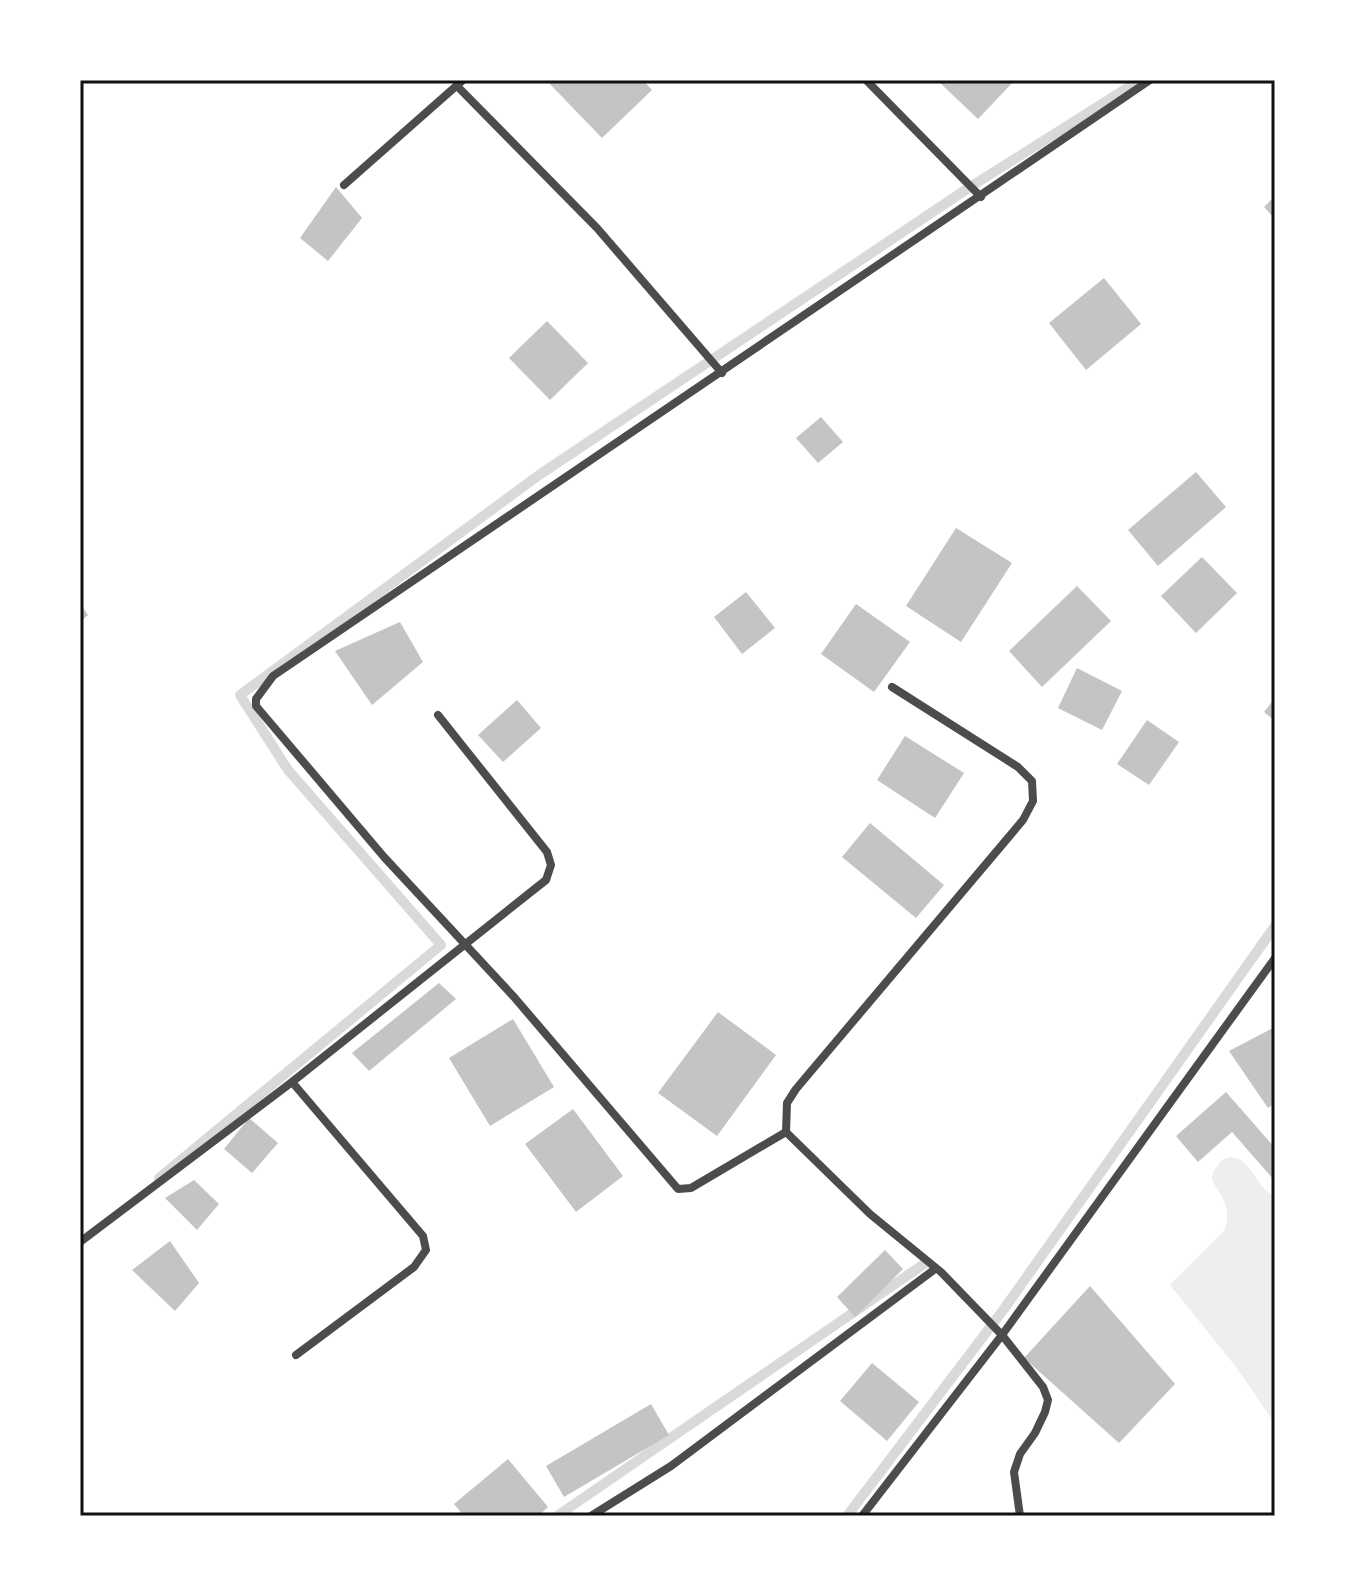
<svg xmlns="http://www.w3.org/2000/svg" width="1355" height="1596" font-family="'Golos Text',sans-serif">
<rect width="100%" height="100%" fill="#fff"/>
<path fill="#eee" d="M1232,1157c21,4 24,32 43,39v228l-39,-57 -66,-82 54,-54c9,-20 -2,-34 -12,-51l1,-8 10,-13z"/>
<g fill="none" stroke-linecap="round" stroke-linejoin="round">
<g stroke="#d9d9d9" stroke-width="10">
<path d="M159,1178l282,-233 -153,-175 -48,-75 299,-220 431,-288 170,-107"/>
<path d="M557,1516l370,-254"/>
<path d="M847,1516l157,-207 271,-383"/>
</g>
</g>
<g fill="#c4c4c4">
<path d="M546,80h97l9,10 -50,48z"/>
<path d="M937,80h78l-37,39z"/>
<path d="M336,187l26,31 -34,43 -28,-23z"/>
<path d="M1275,196v23l-11,-12z"/>
<path d="M1104,278l37,46 -55,46 -37,-47z"/>
<path d="M547,321l41,42 -38,37 -41,-42z"/>
<path d="M821,417l22,25 -25,21 -22,-25z"/>
<path d="M1196,472l30,35 -68,59 -30,-36z"/>
<path d="M956,528l56,35 -51,79 -55,-36z"/>
<path d="M1202,557l35,36 -41,40 -35,-37z"/>
<path d="M1077,586l34,35 -69,66 -33,-36z"/>
<path d="M746,592l29,36 -33,26 -28,-37z"/>
<path d="M80,604l8,11 -8,7z"/>
<path d="M856,604l54,38 -36,50 -53,-38z"/>
<path d="M400,622l23,40 -51,43 -37,-54z"/>
<path d="M1077,668l45,23 -20,39 -44,-22z"/>
<path d="M1275,698v23l-11,-9z"/>
<path d="M517,700l24,28 -38,34 -25,-27z"/>
<path d="M1147,720l32,22 -30,43 -32,-21z"/>
<path d="M905,736l59,37 -29,45 -58,-38z"/>
<path d="M870,823l74,62 -28,33 -74,-61z"/>
<path d="M439,983l17,16 -87,72 -17,-18z"/>
<path d="M718,1012l58,43 -59,81 -59,-43z"/>
<path d="M513,1019l41,68 -64,39 -41,-68z"/>
<path d="M1275,1027v76l-7,5 -39,-57z"/>
<path d="M1226,1092l49,56v29l-2,2 -41,-47 -34,30 -22,-26z"/>
<path d="M573,1109l50,67 -47,36 -51,-68z"/>
<path d="M249,1118l29,25 -26,30 -28,-24z"/>
<path d="M194,1180l25,24 -22,26 -32,-32z"/>
<path d="M170,1241l29,42 -24,28 -43,-41z"/>
<path d="M885,1250l18,19 -48,48 -18,-20z"/>
<path d="M1090,1286l85,98 -56,59 -95,-85z"/>
<path d="M872,1363l47,39 -32,39 -47,-40z"/>
<path d="M651,1404l18,31 -105,62 -18,-31z"/>
<path d="M508,1459l40,48 -10,9h-74l-10,-12z"/>
</g>
<g fill="none" stroke-linecap="round" stroke-linejoin="round">
<g stroke="#4c4c4c" stroke-width="8">
<path d="M866,80l115,117"/>
<path d="M457,86l140,142 125,145"/>
<path d="M344,185l119,-105"/>
<path d="M292,1082l131,154 3,14 -12,17 -118,88"/>
<path d="M786,1132l1,-29 9,-14 227,-269 10,-19 -1,-20 -14,-14 -126,-80"/>
<path d="M80,1242l212,-160 254,-202 5,-15 -4,-13 -109,-137"/>
<path d="M591,1516l80,-50 264,-197"/>
<path d="M862,1516l140,-181 273,-377"/>
<path d="M1020,1516l-6,-44 6,-18 15,-21 10,-21 3,-12 -5,-13 -41,-52 -61,-63 -71,-58 -84,-82 -95,56 -13,1 -164,-192 -130,-140 -128,-151v-7l17,-23 877,-596"/>
</g>
</g>
<rect width="1355" height="1596" fill="none" stroke="#ffffff" stroke-width="164"/>
<rect x="82" y="82" width="1191" height="1432" fill="none" stroke="#111" stroke-width="3"/>
</svg>
